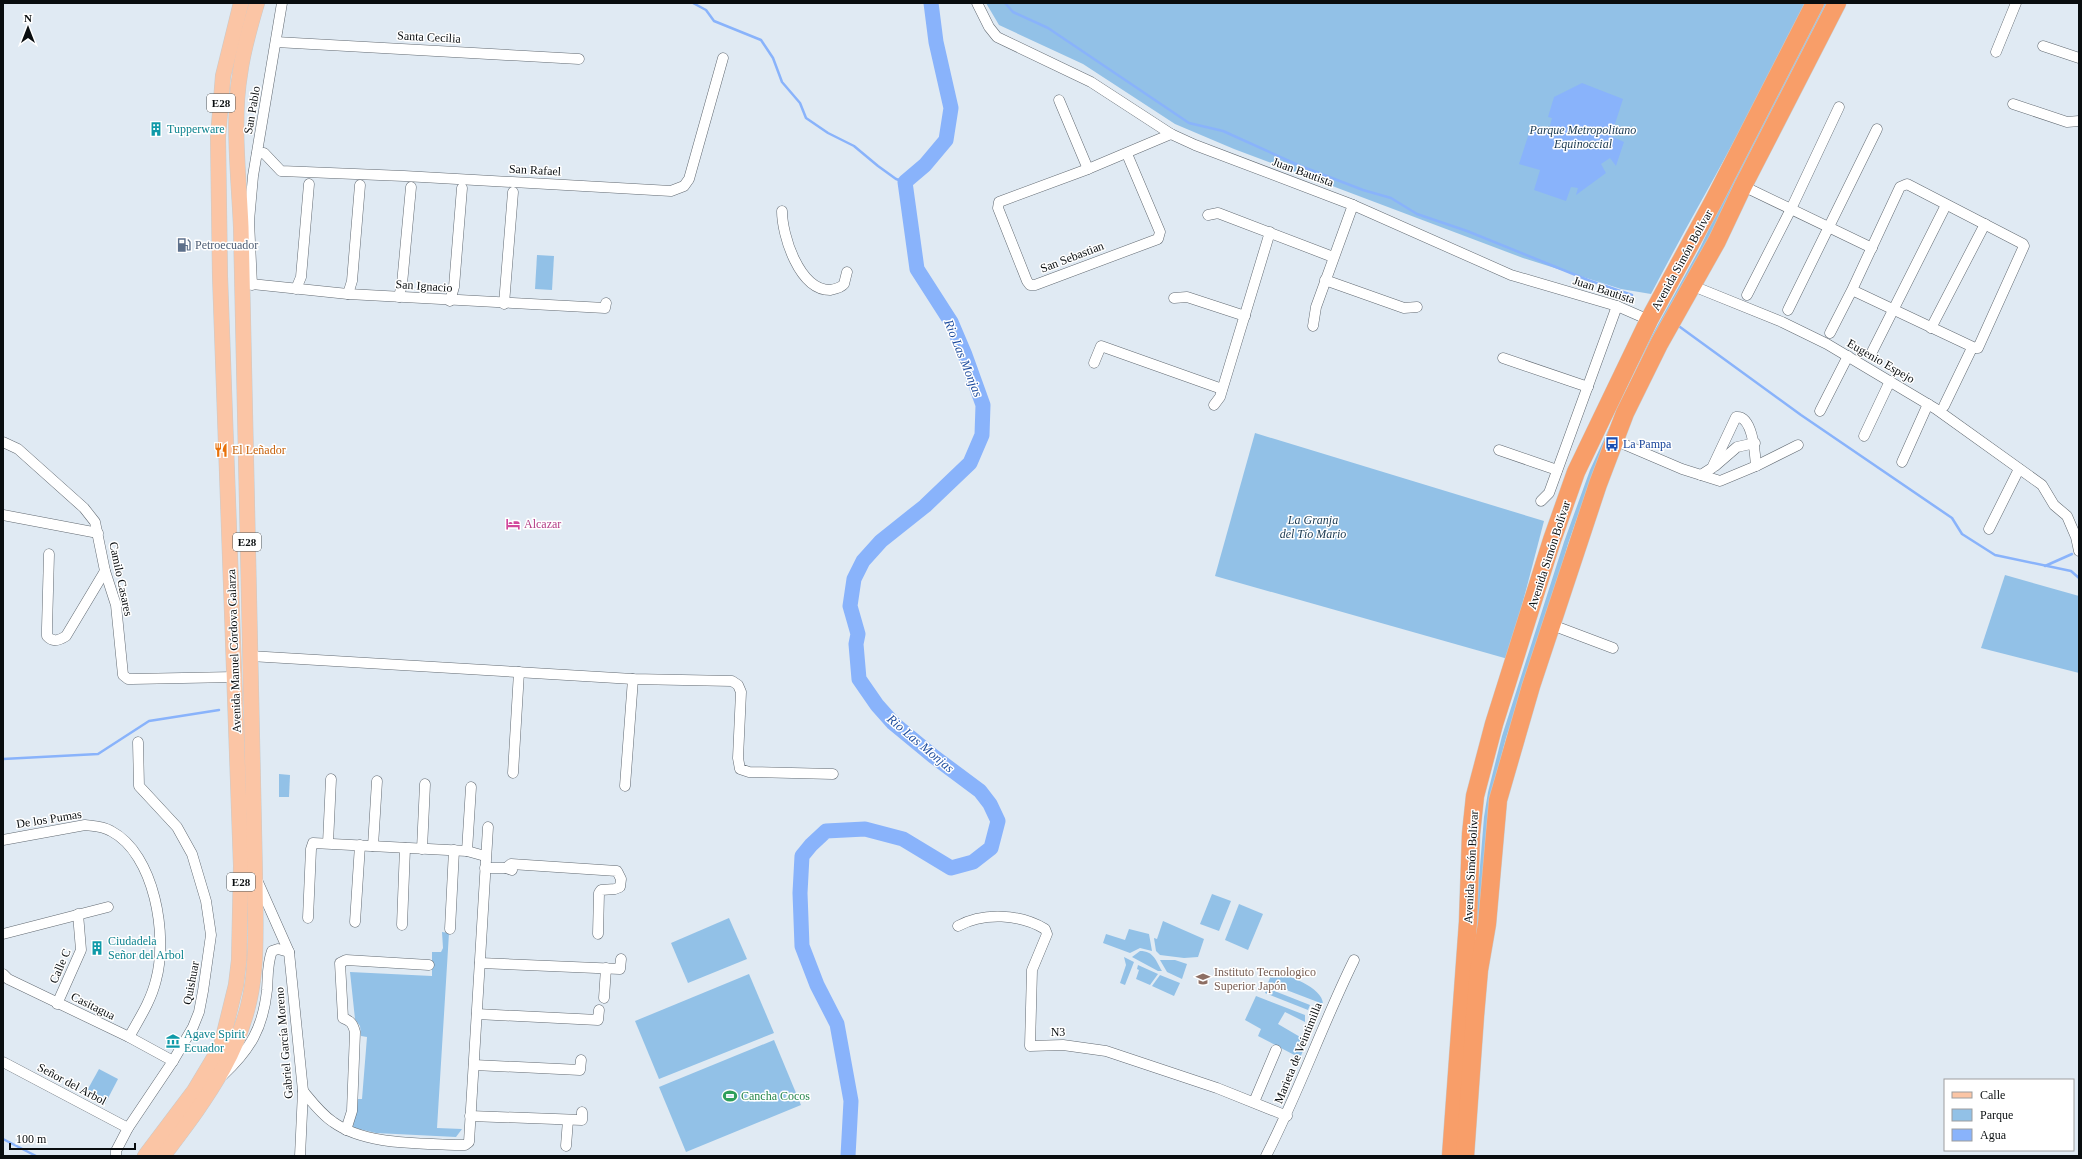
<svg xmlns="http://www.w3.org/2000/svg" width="2082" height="1159" font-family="'Times New Roman',serif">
<rect width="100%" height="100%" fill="#e0eaf3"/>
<g fill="#92c1e7">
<path d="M986,3h819c-46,100 -103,193 -154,291l-30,-5 -98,-31 -289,-109 -59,-25 -92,-60 -84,-39z"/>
<path d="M1824,3h6l-249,504 -13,37 -20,71 -42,123 -14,55 -28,270 20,-246 4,-25 14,-56 62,-194 26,-72 60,-131 50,-91 37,-79 32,-57z"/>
<path d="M537,255l17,1 -2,34 -17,-1z"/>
<path d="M1255,433l289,88 -36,138 -293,-83z"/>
<path d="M2005,575l74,21v77l-98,-25z"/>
<path d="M279,774l11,1 -1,22h-10z"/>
<path d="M1212,894l19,7 -12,30 -19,-7z"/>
<path d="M1239,904l24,10 -15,36 -23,-10z"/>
<path d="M729,918l18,41 -59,24 -17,-40z"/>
<path d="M1163,921l41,18 -6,18 -14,1 -24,-3 -4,-4 -2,-13 3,1z"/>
<path d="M1129,929l20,5 3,17 -12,-3 -10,5 -27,-10 3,-9 19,6z"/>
<path d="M442,932l7,1 -12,195 25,1 -6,8 -80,-4 -21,-5 -2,-1 3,-28h6l5,-62 -6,-1 -1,-10 -5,-7 -5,-47 82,4v-24h9l2,-4z"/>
<path d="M1140,951c14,0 16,10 22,20h-4l-26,-14z"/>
<path d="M1124,957l10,5 -9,23 -5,-2 6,-18z"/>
<path d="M1160,960h15l12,4 -5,15 -15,-7z"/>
<path d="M1138,965l20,9 -8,11 -14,-6 3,-9 -2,-1z"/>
<path d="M1273,970c13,5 50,17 50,34l-55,-21z"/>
<path d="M749,974l25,59 -115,46 -24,-58z"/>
<path d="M1160,975l20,8 -6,13 -22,-10z"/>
<path d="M1267,988l43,17 -2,5 -43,-17z"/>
<path d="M1256,996l49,19v7l-20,-10 -7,12 29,17 -7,17 -42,-22 3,-7 -16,-9z"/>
<path d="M774,1040l27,65 -115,47 -27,-65z"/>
<path d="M99,1069l19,10 -14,27 -20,-10z"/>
</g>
<path fill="#89b3fb" d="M1582,83l41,16 -12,37 13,6 -8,24 -6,-8 -9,6 5,9 -30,22 2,-7 -7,-1 -5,14 -32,-11 6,-20 -21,-6 13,-40 17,6 3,-12 -4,-1 6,-20z"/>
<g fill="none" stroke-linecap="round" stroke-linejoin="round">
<g stroke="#89b3fb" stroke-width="2.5">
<path d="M693,3l13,7 8,11 47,19 12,18 9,24 18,21 6,15 22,15 26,13 24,20 18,13 9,3"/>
<path d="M1005,3l8,9 35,16 141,95 34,8 75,34 65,25 28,8 26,16 50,17 121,49 44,15"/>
<path d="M1680,327l121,88 151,103 10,16 33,21 76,16 8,7"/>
<path d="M2045,566l27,-12"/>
<path d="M3,759l95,-5 51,-33 70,-11"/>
<path d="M3,1139l33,17"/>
</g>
<path stroke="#89b3fb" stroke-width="15" d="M848,1156l3,-55 -14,-77 -20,-39 -15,-39 -2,-53 2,-37 9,-11 15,-14 39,-2 38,10 48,29 22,-6 18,-14 7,-27 -8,-17 -10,-13 -47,-35 -40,-33 -16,-18 -18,-26 -3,-35 2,-10 -8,-28 4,-27 9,-18 18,-20 44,-35 45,-43 12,-28 1,-30 -18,-50 -14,-33 -34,-53 -12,-87 20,-17 21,-25 5,-32 -15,-66 -5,-39"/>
<defs>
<g id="street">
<path d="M977,3l12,24 8,10 94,45 80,52 24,11 158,60 158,70 106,31 32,14"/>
<path d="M276,42l303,17"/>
<path d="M2043,46l36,12"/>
<path d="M1996,52l20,-49"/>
<path d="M1059,100l29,69"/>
<path d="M2013,104l54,18 12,-1"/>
<path d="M257,154l7,-1 17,18 123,5 267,15 13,-5 5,-7 34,-121"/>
<path d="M1127,154l33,78 -2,7 -123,46h-5l-3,-4 -29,-73 1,-6 89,-33 83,-35"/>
<path d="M1743,186l129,62"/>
<path d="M782,211c0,24 17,79 48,79 5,-1 11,-2 14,-6l3,-12"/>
<path d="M1208,215l10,-2 115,44"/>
<path d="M1325,280l79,28 13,-1"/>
<path d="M241,283l107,11 257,14 1,-5"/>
<path d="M252,285l-3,-64 4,-45 29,-173"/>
<path d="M1693,286l89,36 45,22 109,65 106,76 12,20 13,11 9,21 3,14"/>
<path d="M296,289l5,-12 8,-93"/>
<path d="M348,294l4,-13 8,-96"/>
<path d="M1747,295l44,-86 48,-102"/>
<path d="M399,297l3,-13 9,-97"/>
<path d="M1174,298l13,-1 58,19"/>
<path d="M450,301l4,-14 8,-99"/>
<path d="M504,304l9,-112"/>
<path d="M1788,310l89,-181"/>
<path d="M1313,326l3,-19 37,-102"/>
<path d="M1931,328l54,-104"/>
<path d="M1830,333l22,-43 48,-103 7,-3 116,60 1,2 -46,102h-3l-123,-58"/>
<path d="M1872,352l74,-147"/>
<path d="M1503,358l85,29"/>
<path d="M1094,363l7,-17 121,43"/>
<path d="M1214,405l6,-8 50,-165"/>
<path d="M1944,406l28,-58"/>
<path d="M1820,411l28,-55"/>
<path d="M1864,436l26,-55"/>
<path d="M1614,440l68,29 38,12 36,-15 42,-21"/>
<path d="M3,442l15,7 66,59 11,14 10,49 11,34 7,70 5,4h4l102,-2"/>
<path d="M1499,450l58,20"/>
<path d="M1902,462l26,-58"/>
<path d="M1715,466l22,-19 18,-4"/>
<path d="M1701,475l11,-7 24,-51c17,-2 19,37 20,49"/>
<path d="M1541,501l8,-8 68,-187"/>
<path d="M3,515l95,18"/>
<path d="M1989,529l30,-60"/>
<path d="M49,554l-2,74v8c6,7 13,4 19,0l39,-65"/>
<path d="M1552,625l61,23"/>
<path d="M250,656l383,23 99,2 6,4 3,7 -3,66 2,11 9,3 84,2"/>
<path d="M513,773l6,-101"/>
<path d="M625,786l8,-107"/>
<path d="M3,840l82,-15c9,1 18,1 26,6 44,23 57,105 45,149 -5,21 -17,39 -27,57"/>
<path d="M328,843l3,-64"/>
<path d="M373,846l4,-65"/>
<path d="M422,849l3,-65"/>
<path d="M467,851l4,-64"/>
<path d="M485,868h21l6,2"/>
<path d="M506,868l5,-4 106,7 4,8 -1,8 -5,2 -14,1 -2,3 -1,41"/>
<path d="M257,880l32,72 14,139 -3,65"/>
<path d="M308,918l3,-69 2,-6 154,8 18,5"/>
<path d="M355,922l5,-77"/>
<path d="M402,925l3,-77"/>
<path d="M958,926c26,-14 62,-12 87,3l2,5 -15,36 -2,76 33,-1 43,6 111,37 70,28"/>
<path d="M450,929l4,-79"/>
<path d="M3,934l105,-27"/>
<path d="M480,963l140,6 1,-10"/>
<path d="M3,974l5,5 121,58 44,24"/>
<path d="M604,998l2,-30"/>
<path d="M57,1004l24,-54 -3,-36"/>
<path d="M477,1014l121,6 1,-10"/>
<path d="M3,1062l125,66"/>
<path d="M474,1065l106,5 1,-10"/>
<path d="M223,1075c27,-25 40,-47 44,-85 1,-13 0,-26 5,-39l6,-2 11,3"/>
<path d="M303,1091c9,11 18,23 30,31 32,23 84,21 122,23h10l4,-3 19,-315"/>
<path d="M1254,1102l22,-52"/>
<path d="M470,1116l112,4v-8"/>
<path d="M346,1130l6,-19 3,-79c-2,-8 -4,-11 -12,-14l-3,-55 6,-3 83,5"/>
<path d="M566,1146l2,-26"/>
<path d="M116,1156v-5l12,-23 45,-67 20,-34 6,-15 4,-21 8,-56 -5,-34 -14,-47 -15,-27 -38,-41 -1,-44"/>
<path d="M1266,1156c33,-64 56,-131 88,-196"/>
</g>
<g id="primary">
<path d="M145,1156l49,-65 27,-45 15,-61 3,-25 2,-94 -21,-590 -2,-139 5,-61 18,-73"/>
<path d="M163,1156c44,-58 85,-111 91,-186 3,-32 1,-64 1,-95l-14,-648c-2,-48 -9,-106 -1,-153 3,-24 10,-47 17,-71"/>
</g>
<g id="highway">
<path d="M1451,1156l17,-234 3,-88 4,-38 19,-72 58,-184 24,-68 73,-152 64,-118 102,-199"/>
<path d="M1465,1156l10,-140 4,-46 8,-46 11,-124 33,-114 67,-202 27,-71 34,-69 58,-103 26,-55 94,-183"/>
</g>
</defs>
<use href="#street" stroke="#626a72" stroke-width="11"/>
<use href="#primary" stroke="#c9caca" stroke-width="16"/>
<use href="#highway" stroke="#c9caca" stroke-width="19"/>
<use href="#street" stroke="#fff" stroke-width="10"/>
<use href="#primary" stroke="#fbc5a5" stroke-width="15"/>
<use href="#highway" stroke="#f89e69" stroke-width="18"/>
</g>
<defs>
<symbol id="building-bare" viewBox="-9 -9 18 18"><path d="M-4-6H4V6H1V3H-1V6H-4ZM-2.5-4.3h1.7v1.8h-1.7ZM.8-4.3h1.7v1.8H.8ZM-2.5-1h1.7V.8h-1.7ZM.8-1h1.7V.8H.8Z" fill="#0f9aa8" stroke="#fff" stroke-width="2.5" paint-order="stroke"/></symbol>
<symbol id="fuel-bare" viewBox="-9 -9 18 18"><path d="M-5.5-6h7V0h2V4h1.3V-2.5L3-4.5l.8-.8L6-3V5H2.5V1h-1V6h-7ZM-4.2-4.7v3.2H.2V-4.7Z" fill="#5c6f8a" stroke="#fff" stroke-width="2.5" paint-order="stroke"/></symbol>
<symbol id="bus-bare" viewBox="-9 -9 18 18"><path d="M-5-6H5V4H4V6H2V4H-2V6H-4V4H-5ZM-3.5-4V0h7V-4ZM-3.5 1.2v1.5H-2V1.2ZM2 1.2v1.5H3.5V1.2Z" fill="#1a4fb4" stroke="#fff" stroke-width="2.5" paint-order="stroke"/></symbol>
<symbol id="restaurant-bare" viewBox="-9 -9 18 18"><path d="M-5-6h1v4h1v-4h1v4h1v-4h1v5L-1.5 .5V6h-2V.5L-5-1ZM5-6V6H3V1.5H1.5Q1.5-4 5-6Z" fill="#e8710a" stroke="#fff" stroke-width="2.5" paint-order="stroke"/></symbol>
<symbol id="hotel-bare" viewBox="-9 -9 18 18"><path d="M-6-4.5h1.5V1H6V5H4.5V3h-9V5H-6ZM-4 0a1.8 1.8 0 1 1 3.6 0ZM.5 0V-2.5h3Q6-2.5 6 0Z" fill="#d1479c" stroke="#fff" stroke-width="2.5" paint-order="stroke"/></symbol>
<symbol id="university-bare" viewBox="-9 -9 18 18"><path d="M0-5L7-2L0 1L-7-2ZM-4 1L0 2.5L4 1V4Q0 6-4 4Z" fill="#8d6e63" stroke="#fff" stroke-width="2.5" paint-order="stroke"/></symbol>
<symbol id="museum-bare" viewBox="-9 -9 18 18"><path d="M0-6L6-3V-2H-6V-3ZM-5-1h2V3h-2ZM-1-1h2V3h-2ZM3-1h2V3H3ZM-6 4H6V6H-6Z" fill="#0f9aa8" stroke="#fff" stroke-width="2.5" paint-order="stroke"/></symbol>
<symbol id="stadium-bare" viewBox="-9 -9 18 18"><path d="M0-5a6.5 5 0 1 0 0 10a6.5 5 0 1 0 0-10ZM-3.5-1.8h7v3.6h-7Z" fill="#2e9e5b" stroke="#fff" stroke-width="2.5" paint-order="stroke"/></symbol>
</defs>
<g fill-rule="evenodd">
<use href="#building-bare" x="146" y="119" width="20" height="20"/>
<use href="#fuel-bare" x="174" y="235" width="20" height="20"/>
<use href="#bus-bare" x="1602" y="434" width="20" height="20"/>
<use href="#restaurant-bare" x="211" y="440" width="20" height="20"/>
<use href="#hotel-bare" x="503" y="514" width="20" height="20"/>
<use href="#building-bare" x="87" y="938" width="20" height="20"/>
<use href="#university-bare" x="1193" y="969" width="20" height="20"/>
<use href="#museum-bare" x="163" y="1031" width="20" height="20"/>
<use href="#stadium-bare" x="720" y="1086" width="20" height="20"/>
</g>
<g text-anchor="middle" stroke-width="3" stroke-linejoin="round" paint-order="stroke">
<g fill="#fff" stroke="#535657" stroke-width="1">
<rect x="207" y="94" width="28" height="18" rx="3"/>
<rect x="233" y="533" width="28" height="18" rx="3"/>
<rect x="227" y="873" width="28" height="18" rx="3"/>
</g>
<g font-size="11" font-weight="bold" fill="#090d0f">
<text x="221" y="107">E28</text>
<text x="247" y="546">E28</text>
<text x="241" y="886">E28</text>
</g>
<g font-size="12" fill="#090d0f" stroke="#fff">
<text transform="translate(429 37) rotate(3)" y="4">Santa Cecilia</text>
<text transform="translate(252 110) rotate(-80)" y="4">San Pablo</text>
<text transform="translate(535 170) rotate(3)" y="4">San Rafael</text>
<text transform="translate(1303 172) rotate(20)" y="4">Juan Bautista</text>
<text transform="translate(1072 257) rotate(-21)" y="4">San Sebastian</text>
<text transform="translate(1682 260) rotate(-61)" y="4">Avenida Simón Bolívar</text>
<text transform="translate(424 286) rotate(4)" y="4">San Ignacio</text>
<text transform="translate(1604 290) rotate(18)" y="4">Juan Bautista</text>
<text transform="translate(1881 361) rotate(30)" y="4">Eugenio Espejo</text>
<text transform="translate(1549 555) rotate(-72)" y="4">Avenida Simón Bolívar</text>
<text transform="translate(121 579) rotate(78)" y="4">Camilo Casares</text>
<text transform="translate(234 651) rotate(-92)" y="4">Avenida Manuel Córdova Galarza</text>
<text transform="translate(49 819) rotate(-9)" y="4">De los Pumas</text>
<text transform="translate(1471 867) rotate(-87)" y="4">Avenida Simón Bolívar</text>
<text transform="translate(60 966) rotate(-67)" y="4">Calle C</text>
<text transform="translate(191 983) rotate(-79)" y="4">Quishuar</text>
<text transform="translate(93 1006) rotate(26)" y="4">Casitagua</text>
<text x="1058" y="1036">N3</text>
<text transform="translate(284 1043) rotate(-95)" y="4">Gabriel García Moreno</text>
<text transform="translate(1298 1053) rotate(-68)" y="4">Marieta de Veintimilla</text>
<text transform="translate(72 1084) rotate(28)" y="4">Señor del Arbol</text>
</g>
<g font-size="12" fill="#0d838f" stroke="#fff" text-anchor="start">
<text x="167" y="133">Tupperware</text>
<text x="108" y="945">Ciudadela<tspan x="108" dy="14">Señor del Arbol</tspan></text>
<text x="184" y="1038">Agave Spirit<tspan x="184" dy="14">Ecuador</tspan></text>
</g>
<g font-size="12" font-style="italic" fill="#183850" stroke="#fff">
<text x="1583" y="134">Parque Metropolitano<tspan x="1583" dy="14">Equinoccial</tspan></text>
<text x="1313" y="524">La Granja<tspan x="1313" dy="14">del Tío Mario</tspan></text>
</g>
<g font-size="12" fill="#4e5e75" stroke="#fff" text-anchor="start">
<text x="195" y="249">Petroecuador</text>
</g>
<g font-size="12" fill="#164399" stroke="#fff" text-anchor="start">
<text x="1623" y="448">La Pampa</text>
</g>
<g font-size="12" fill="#c56008" stroke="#fff" text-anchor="start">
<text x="232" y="454">El Leñador</text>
</g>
<g font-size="12" fill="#b23c85" stroke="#fff" text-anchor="start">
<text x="524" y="528">Alcazar</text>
</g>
<g font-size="12" fill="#785e54" stroke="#fff" text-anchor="start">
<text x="1214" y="976">Instituto Tecnologico<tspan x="1214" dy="14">Superior Japón</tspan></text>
</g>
<g font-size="12" fill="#27864d" stroke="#fff" text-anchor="start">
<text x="741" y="1100">Cancha Cocos</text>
</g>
<g font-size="13" font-style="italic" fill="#1d4c9e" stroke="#fff">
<text transform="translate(964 358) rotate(68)" y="5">Rio Las Monjas</text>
<text transform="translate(921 743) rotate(40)" y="5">Rio Las Monjas</text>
</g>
</g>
<rect width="2082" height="1159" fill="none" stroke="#090d0f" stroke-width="8"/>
<rect x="1944" y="1079" width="130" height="72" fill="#ffffff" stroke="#9d9e9f"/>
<rect x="1952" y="1092" width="20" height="6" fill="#fbc5a5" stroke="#9d9e9f"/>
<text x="1980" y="1099" font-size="12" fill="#090d0f">Calle</text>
<rect x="1952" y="1109" width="20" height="12" fill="#92c1e7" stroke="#9d9e9f"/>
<text x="1980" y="1119" font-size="12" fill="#090d0f">Parque</text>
<rect x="1952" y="1129" width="20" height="12" fill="#89b3fb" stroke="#9d9e9f"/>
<text x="1980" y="1139" font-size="12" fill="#090d0f">Agua</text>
<g transform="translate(28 28)" stroke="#ffffff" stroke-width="3" paint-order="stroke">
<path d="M0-3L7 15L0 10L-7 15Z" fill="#090d0f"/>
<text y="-6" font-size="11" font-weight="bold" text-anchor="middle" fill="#090d0f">N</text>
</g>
<path d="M10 1143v6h125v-6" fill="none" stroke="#090d0f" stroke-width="2"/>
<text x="16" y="1143" font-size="12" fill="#090d0f" stroke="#ffffff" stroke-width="3" paint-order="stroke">100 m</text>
</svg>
